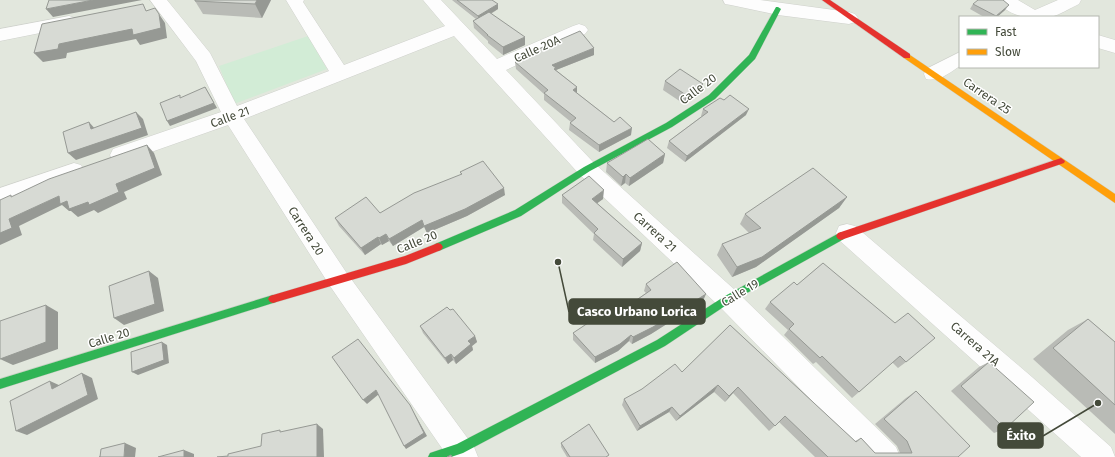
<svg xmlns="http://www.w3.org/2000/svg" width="1115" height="457" font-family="'Fira Sans',sans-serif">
<rect width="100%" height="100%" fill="#f1f3ef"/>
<path fill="#e2e7dd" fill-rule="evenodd" d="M0,0h1115v457h-1115zM960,17h138v50h-138z"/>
<path fill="#d2ecd6" d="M308,36l19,33 -93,35 -15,-38z"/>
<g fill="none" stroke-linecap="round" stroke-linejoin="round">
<defs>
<g id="street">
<path d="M150,0h17l43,53 27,53 92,-35 -43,-71h18l-1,2 41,63 101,-39 -22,-26h18l56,59 76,-33 6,-2 6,2 3,4 -3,4 -79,36 88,93 142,128 160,156 4,10h-33l-147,-150 -140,-132 -126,-139 -210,83 102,153 128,175 4,10h-30l-118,-171 -102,-161 -108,38 -7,-2 -3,-6 3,-6 108,-37 -25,-51z"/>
<path d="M723,0h37l89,12 6,2 3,4 -3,4 -6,2 -71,-9 -47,-10 -6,-1z"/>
<path d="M997,0h21l17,10 23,-10h23l-2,4c-9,4 -19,11 -29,13 -17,4 -44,-1 -53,-17z"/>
<path d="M69,16l6,2 3,4 -3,4 -75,15v-12z"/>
<path d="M1098,35l17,5v13l-17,-5z"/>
<path d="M960,52v14c-11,7 -21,16 -34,13l-2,-5 2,-5z"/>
<path d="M74,163l7,2 3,6 -3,6 -81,29v-18z"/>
<path d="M847,224l8,2 177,151 79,70 4,10h-34l-242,-217 -3,-7 3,-7z"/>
</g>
<g id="fast">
<path d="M776,7h2l3,2 -26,50 -40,40 -43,28 -82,44 -69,45 -80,34 -3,1 -3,-1 -2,-3 2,-3 80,-34 69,-43 82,-44 43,-28 40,-40z"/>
<path d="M841,232l3,1 2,3 -2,3 -113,63 -66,44 -202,107 -12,4h-23l2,-4 27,-9 200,-104 68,-44z"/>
<path d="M273,295l3,1 2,3 -2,3 -3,1 -273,86v-10z"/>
</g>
<path id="slow" d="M907,53l208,141v9l-211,-145 -1,-2z"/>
<g id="jam">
<path d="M822,0h8l80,54v4h-6z"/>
<path d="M1061,158l4,3 -1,2 -223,77 -3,-1 -2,-3 2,-3 3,-1z"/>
<path d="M438,243l3,1 2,3 -2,3 -35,14 -133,39 -3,-1 -2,-3 2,-3 3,-1 132,-39z"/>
</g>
</defs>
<use href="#street" stroke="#cfd1cc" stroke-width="1"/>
<use href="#fast" stroke="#cdd1c7" stroke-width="1"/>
<use href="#slow" stroke="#cdd1c7" stroke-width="1"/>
<use href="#jam" stroke="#cdd1c7" stroke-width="1"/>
<use href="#street" fill="#fdfdfd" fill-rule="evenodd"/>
<use href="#fast" fill="#30b455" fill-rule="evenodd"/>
<use href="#slow" fill="#ff9f0a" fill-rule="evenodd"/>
<use href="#jam" fill="#e5322d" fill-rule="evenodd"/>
</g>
<g fill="#b9bbb6">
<path d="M195,0h76l-9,18 -59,-4 -8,-13z"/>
<path d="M452,0h40l6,9 -7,5 34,31 -22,10 -15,-12v-2l-14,-13 -1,-7 3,-2z"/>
<path d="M973,4l32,6 -8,7h-13l-14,-8z"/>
<path d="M594,55l-38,15 21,17v6l54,42 -32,17 -30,-22 1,-7 1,-1 -27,-22v-6l-28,-25 -1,-7 3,-2v-2z"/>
<path d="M665,81l35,12 -16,11 -21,-14z"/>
<path d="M724,100l22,15 -61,47 -18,-14 2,-7 33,-25h-1l2,-7z"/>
<path d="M665,154l-2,9 -34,23 -4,-3 -4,3 -15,-14 1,-9z"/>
<path d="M460,172l45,23 -38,21 -40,17 -3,-6 -31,19 -4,-5 -7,4 -1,-1 -16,11 -26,-29 -4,-8 45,-5 81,-38z"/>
<path d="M562,195l41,4 -6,4 45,40 -2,8 -18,16 -29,-27 1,-6 -32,-31z"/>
<path d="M847,197l-8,11 -83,59 -24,10 -15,-22 5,-11 27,-11 -9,-9 5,-10z"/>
<path d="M823,263l83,99 -8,6 -6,-6 -33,30 -7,6 -36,-36 -3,2 -29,-29 4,-5 -23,-21 5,-7 27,-17z"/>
<path d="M646,284l57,17 -52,33 -19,10 -3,-3 -11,10 -23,12 -22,-23v-7l36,-14 37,-26 -2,-2z"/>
<path d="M1088,319l27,23v92l-82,-75 35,-29z"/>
<path d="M730,325l125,116 6,-3 14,15h25l-3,-7 -22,-22 31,-26 10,-7 42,66h-143l-36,-35 -10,9 -36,-38 -8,9 -11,-10 -38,29 -7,-9 -32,19 -15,-26 2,-6 58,-27z"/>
<path d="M420,326l55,10 2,6 -5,4 1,4 -17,14 -3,-4 -5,4 -25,-31z"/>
<path d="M989,362l16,67 -11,4 -43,-42 28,-24z"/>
<path d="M561,443l47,14h-41l-6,-10z"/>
</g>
<g fill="#969994">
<path d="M93,0h49l-89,17 -7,-8z"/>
<path d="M257,0h14l-9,18 -7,-14z"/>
<path d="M498,4v5l-20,12v-5z"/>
<path d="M1009,5l-4,5 -8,7h-2z"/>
<path d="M159,14l6,9 2,15 -27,7 -4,-6 -69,14 -1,5 -23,4 -9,-9 25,-9z"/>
<path d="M525,37v8l-22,10v-8z"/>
<path d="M594,48v7l-38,15v6l-4,-11z"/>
<path d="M703,84l-3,9 -16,11 2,-9z"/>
<path d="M205,87l12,21 -47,18 -3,-5z"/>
<path d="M577,87v7l-4,-4z"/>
<path d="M749,109l-3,6 -61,47 2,-6z"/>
<path d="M136,112l7,7 5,16 -72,25 -8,-7z"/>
<path d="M89,122l7,8 -5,-1z"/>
<path d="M632,128l-1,7 -32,17v-7z"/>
<path d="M147,145l7,8 8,22 -38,17 3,7 -29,14 -4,-3 -16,7 -7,-6h-2l-7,-6 -43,21 3,9 -22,10v-12l9,-14 50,-23 57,-12z"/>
<path d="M665,154l-2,9 -34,23 1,-8z"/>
<path d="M626,174l-1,9 -4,3 2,-9z"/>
<path d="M504,188l1,7 -38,21 -40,17 -3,-7z"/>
<path d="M604,190l-1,9 -11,8v-8z"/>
<path d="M847,197l-8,11 -83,59 -24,10 5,-10z"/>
<path d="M422,220l2,7 -31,19 -4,-7z"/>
<path d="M386,234l3,7 -7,4 -3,-7z"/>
<path d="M378,237l3,7 -16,11 -4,-7z"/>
<path d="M642,243l-2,8 -18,16 1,-8z"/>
<path d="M149,271l9,7 6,33 -40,14 -10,-7z"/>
<path d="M706,294l-3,7 -52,33 -19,10 1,-7z"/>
<path d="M46,305l12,7v37l-45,16 -13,-6z"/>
<path d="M631,335l-2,6 -11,10 -23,12v-6z"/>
<path d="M475,336l2,6 -5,4 1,4 -17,14 -2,-6 14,-17z"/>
<path d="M162,342l5,3 2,18 -31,12 -6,-3z"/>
<path d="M451,354l2,6 -5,4 -3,-6z"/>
<path d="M82,373l10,5 6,21 -71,36 -11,-4z"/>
<path d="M50,381l11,5 -9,3z"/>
<path d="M718,385l-4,7 -38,29 4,-5z"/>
<path d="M738,387l-5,6 -8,9 4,-6z"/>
<path d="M376,390l3,4 -12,10 -4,-4z"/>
<path d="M410,405l2,4 15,27 -21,13 -2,-3z"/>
<path d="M672,407l-3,5 -32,19 3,-5z"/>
<path d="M317,424l6,5 1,28h-7z"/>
<path d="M125,443l11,5 -1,9h-11z"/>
<path d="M184,450l10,4v3h-10z"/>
</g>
<g fill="#d7dad4" stroke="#969994">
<path d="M49,0h44l-47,9z"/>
<path d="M195,0h62l-2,4 -60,-3z"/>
<path d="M457,0h35l6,4 -20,12z"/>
<path d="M978,0h25l6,5 -13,11 -23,-12z"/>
<path d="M143,4l3,7 9,-3 4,6 2,14 -28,7 -1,-6 -73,15 -1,5 -24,4 8,-29z"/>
<path d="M489,12l36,25 -22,10 -16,-12h1l-15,-14z"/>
<path d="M580,31l14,17 -42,17 4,3 -2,1 23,18 -4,3 41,32 6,-5 12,11 -33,17 -29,-22 6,-5 -32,-25 4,-3 -33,-28 5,-3 -2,-1z"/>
<path d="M680,69l23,15 -17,11 -21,-14z"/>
<path d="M205,87l9,16 -47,18 -7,-18 20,-8v3z"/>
<path d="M730,95l19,14 -62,47 -18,-15 39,-29 -5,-3 17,-11 4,2z"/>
<path d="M136,112l6,16 -74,25 -5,-21 26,-10 2,7z"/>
<path d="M648,139l17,15 -35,24 -4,-4 -3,3 -16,-14z"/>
<path d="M147,145l8,23 -39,16 3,8 -30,13 -1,-3 -19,7 -2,-8 -7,3 -1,-8 -50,23 3,9 -12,5v-33l11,-5v2l38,-18z"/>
<path d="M483,161l21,27 -39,21 -41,17 -2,-6 -33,19 -3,-5 -7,4 -1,-1 -17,11 -26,-30 31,-21 14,16 34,-20 48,-19 -2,-2z"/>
<path d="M813,168l34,29 -85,60 -25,10 -15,-23 39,-16 -16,-14z"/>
<path d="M589,176l15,14 -12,9 50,44 -19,16 -29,-26 4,-4 -36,-34z"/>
<path d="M677,262l29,32 -53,33 -20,10 -2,-2 -11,9 -25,13 -22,-24 30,-20 6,6 42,-29 -5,-6z"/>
<path d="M823,263l72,60 13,-10 27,25 -29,24 -6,-6 -41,36 -37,-36 -2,2 -31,-29 5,-5 -24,-22 24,-20 3,3z"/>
<path d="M149,271l6,33 -41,14 -5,-32z"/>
<path d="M46,305v37l-46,17v-38z"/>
<path d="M447,307l3,3 3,-1 22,27 -7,5 3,3 -17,14 -3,-4 -6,4 -25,-32z"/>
<path d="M1088,319l27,23v63l-62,-57z"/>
<path d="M730,325l126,117 5,-4 14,15h37l-5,-12 -23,-22 32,-28 54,55 -12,11h-130l-43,-41 -10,10 -37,-39 -9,9 -11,-11 -38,31 -8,-9 -32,19 -16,-27 18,-10 33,-25 7,8z"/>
<path d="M358,339l52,66 14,28 -20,13 -28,-56 -13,10 -31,-43z"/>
<path d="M162,342l2,18 -32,12 -1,-20z"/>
<path d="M989,362l45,40 -29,27 -44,-43z"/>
<path d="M82,373l6,22 -72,36 -6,-30 40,-20 2,8z"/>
<path d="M317,424v33h-100l11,-1v-2l33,-8 1,-12 18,-4v2z"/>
<path d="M589,424l20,31 -3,2h-36l-9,-14z"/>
<path d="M125,443l-1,14h-25h1l1,-8z"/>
<path d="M184,450v7h-26z"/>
<path d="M451,455l1,2h-5z"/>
</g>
<g text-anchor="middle" stroke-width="3" stroke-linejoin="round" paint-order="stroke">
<g font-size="12" fill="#444a3a" stroke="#fff">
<text transform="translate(537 49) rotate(-24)" y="4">Calle 20A</text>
<text transform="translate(698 89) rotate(-37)" y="4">Calle 20</text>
<text transform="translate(987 96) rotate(34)" y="4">Carrera 25</text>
<text transform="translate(230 117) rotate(-20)" y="4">Calle 21</text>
<text transform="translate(306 231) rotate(57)" y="4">Carrera 20</text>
<text transform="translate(655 232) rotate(42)" y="4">Carrera 21</text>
<text transform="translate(417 242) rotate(-22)" y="4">Calle 20</text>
<text transform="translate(740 293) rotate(-31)" y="4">Calle 19</text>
<text transform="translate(109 338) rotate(-17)" y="4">Calle 20</text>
<text transform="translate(975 344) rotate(41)" y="4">Carrera 21A</text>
</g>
</g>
<path fill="none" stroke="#444a3a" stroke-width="1.5" d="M558 262L569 312M1098 403L1043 436"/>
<g fill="#444a3a" stroke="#fff" stroke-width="1.5">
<circle cx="558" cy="262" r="4"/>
<circle cx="1098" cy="403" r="4"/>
</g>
<g fill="#444a3a" stroke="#444a3a" stroke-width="1.5">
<rect x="569" y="299" width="136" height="25" rx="4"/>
<rect x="998" y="423" width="45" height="25" rx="4"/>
</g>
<g font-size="13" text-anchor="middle" font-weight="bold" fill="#fff">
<text x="637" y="316">Casco Urbano Lorica</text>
<text x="1021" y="440">Éxito</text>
</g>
<rect x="959" y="16" width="140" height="52" fill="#ffffff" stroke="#b4b7b0"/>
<rect x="967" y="29" width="20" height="6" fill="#30b455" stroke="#b4b7b0"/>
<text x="995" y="36" font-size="12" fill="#444a3a">Fast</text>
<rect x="967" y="49" width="20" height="6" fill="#ff9f0a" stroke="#b4b7b0"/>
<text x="995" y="56" font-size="12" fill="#444a3a">Slow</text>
</svg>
